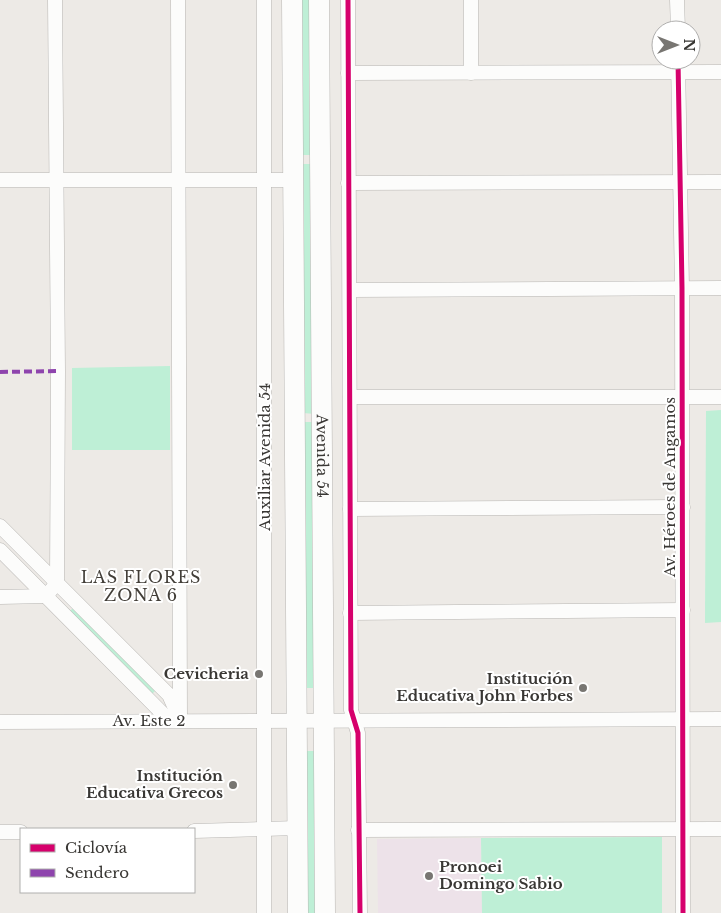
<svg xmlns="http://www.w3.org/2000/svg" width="721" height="913" font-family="'Libre Baskerville',serif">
<rect width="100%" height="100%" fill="#edeae6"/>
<path fill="#ede2e9" d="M481,838l1,75h-104l-1,-74z"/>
<g fill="#beefd6">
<path d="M301,0h10l1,155h-11z"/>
<path d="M301,164h10l4,250 -12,-1z"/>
<path d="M170,366v84h-98v-82z"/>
<path d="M721,410v212l-16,1 1,-212z"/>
<path d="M303,422h12v266h-10z"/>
<path d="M73,608l83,82 -4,4 -83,-82z"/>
<path d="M306,751h10l2,162h-11z"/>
<path d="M662,837v76h-180l-1,-75z"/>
</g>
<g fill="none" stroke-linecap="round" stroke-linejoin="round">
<defs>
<g id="minor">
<path d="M178,0l2,721"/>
<path d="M264,0v913"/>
<path d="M348,0l3,710 7,23 2,180"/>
<path d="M471,0v73"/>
<path d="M677,0l1,30"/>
<path d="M678,60l4,228 1,625"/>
<path d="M348,73l373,-1"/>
<path d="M0,180h293"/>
<path d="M348,183l373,-1"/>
<path d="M350,290l371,-2"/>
<path d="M350,397h371"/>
<path d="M350,509l333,-2"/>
<path d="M0,526l169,169 9,20"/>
<path d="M0,550l170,171"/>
<path d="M0,597l46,-1 11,-13 1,-212 -3,-371"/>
<path d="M350,613l333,-3"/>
<path d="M0,722l721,-3"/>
<path d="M358,830l363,-1"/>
<path d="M194,831l104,-3"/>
<path d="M0,832h21"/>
</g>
<g id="secondary">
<path d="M292,0l6,913"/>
<path id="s1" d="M319,0l6,913"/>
</g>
</defs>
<use href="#minor" stroke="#b8b6b3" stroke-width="15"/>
<use href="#secondary" stroke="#b8b6b3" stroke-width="21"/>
<use href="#minor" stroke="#fcfcfb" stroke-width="14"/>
<use href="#secondary" stroke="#fcfcfb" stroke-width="20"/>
<path stroke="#8e44ad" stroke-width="4" stroke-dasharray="8 4" stroke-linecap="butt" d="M0,372l58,-1"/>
<defs>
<g id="cycleway">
<path d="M348,0l3,710 7,23 2,180"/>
<path d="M678,60l4,228 1,625"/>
</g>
</defs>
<use href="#cycleway" stroke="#fff" stroke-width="8"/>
<use href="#cycleway" stroke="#d6006c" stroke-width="5"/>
</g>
<g fill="#787672" stroke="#fff" stroke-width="2">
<circle cx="259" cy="674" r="5"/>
<circle cx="583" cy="688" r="5"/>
<circle cx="233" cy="785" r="5"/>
<circle cx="429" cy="876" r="5"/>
</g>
<g text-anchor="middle" stroke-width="4" stroke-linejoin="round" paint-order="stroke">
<g font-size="15" fill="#393734" stroke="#fff">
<text dy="5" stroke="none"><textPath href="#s1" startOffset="456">Avenida 54</textPath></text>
<text transform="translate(265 457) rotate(-90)" y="5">Auxiliar Avenida 54</text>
<text transform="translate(670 487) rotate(-90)" y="5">Av. Héroes de Angamos</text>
<text x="149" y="726">Av. Este 2</text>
</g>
<g font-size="15" font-weight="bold" fill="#393734" stroke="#fff" text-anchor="end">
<text x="249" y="679">Cevicheria</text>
<text x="573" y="684">Institución<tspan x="573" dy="17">Educativa John Forbes</tspan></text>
<text x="223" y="781">Institución<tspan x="223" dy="17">Educativa Grecos</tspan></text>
<text x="439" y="872" text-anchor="start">Pronoei<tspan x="439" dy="17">Domingo Sabio</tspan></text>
</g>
<g font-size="16" letter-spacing="1" fill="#423e38" stroke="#fff">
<text x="141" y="583">LAS FLORES<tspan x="141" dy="18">ZONA 6</tspan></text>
</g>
</g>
<rect x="20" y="828" width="175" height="65" fill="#ffffff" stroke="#b0afae"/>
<rect x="30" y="844" width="25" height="8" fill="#d6006c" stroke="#b0afae"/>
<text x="65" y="853" font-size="15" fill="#393734">Ciclovía</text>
<rect x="30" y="869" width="25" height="8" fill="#8e44ad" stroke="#b0afae"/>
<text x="65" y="878" font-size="15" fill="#393734">Sendero</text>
<g transform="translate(676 45) rotate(90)"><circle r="24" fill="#ffffff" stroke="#b0afae"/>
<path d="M0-4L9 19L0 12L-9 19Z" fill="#787672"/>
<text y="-8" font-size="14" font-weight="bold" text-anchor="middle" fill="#393734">N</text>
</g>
</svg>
